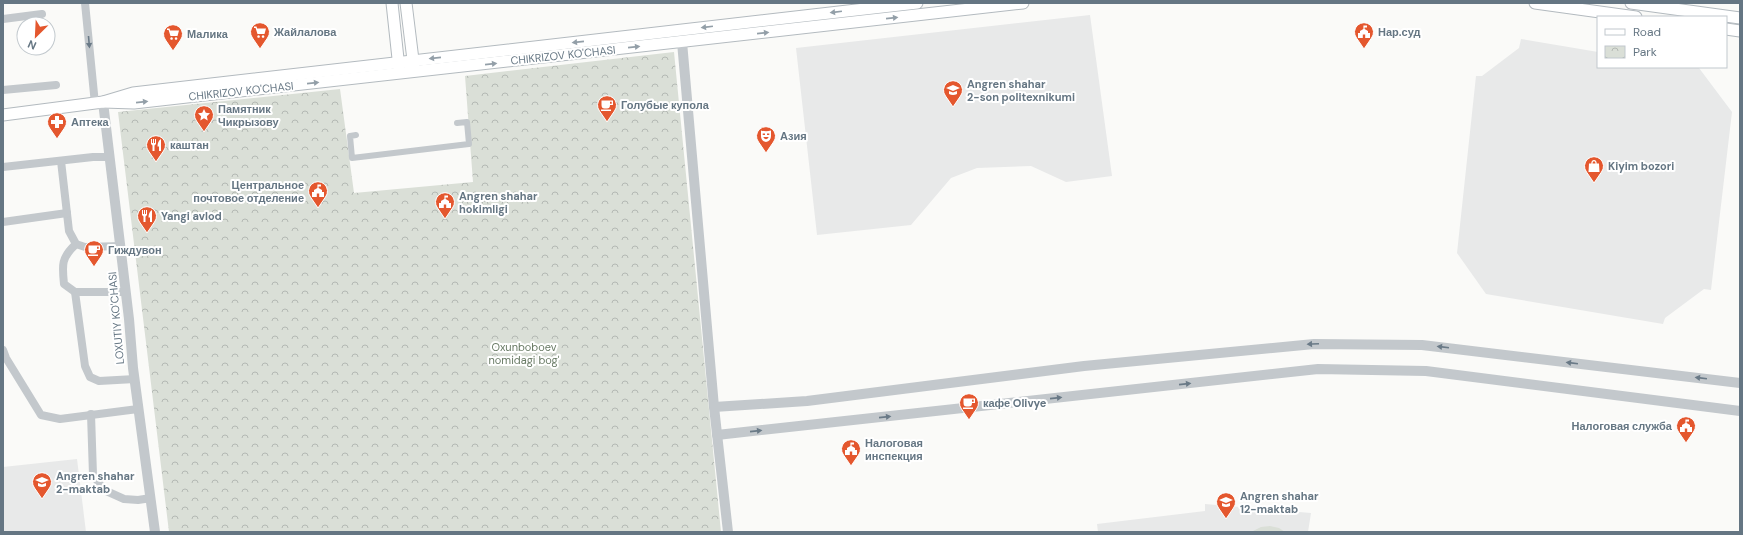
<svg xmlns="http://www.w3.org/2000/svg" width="1743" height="535" font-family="'DM Sans',sans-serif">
<defs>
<pattern id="park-crowns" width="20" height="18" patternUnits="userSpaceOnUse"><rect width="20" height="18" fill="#dadfd7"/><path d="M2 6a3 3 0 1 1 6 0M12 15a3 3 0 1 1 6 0" fill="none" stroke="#b4b9b4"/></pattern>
</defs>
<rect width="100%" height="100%" fill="#fafaf8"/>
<g fill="#e8e9e9">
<path d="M1090,15l22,161 -46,6 -35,-16 -54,2 -26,10 -40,47 -94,10 -21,-187z"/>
<path d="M1521,39l77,13v15l101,1 33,44 -21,178 -7,-1 -39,29 -2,6 -177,-30 -29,-41 19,-177h6l37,-28z"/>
<path d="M77,459l9,73h-83v-65z"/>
<path d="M1205,504l106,9 -3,19h-210l-1,-8 108,-13z"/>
</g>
<path fill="url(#park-crowns)" d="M674,52l47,480h-552l-51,-420 222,-23 14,104 119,-11 -8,-106z"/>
<path fill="#dadfd7" d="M1270,526l9,2 6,4h-34l10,-5z"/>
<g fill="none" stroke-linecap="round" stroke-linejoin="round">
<defs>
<g id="secondary">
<path d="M392,3l7,65"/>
<path d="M406,3l8,65"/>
<path d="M1535,3l101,14"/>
<path d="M1631,3l109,15"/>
<path d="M1726,29l14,2"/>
<path d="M103,102l31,1 889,-100"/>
<path d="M3,115l100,-13 30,-9 784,-90"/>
</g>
</defs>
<use href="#secondary" stroke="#b3babf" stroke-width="13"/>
<path stroke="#c3c8cc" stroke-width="6" d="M356,135l-6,1 2,22 117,-14 -2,-22 -10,1"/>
<g stroke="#c3c8cc" stroke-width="8">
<path d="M85,3l10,101"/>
<path d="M3,19l39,-5"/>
<path d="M3,90l53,-5"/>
<path d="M61,161l8,70 7,13 9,3 36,-1"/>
<path d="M3,167l90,-10h16"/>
<path d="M3,222l64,-9"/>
<path d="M76,244c-15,14 -14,21 -12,40l11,8h51"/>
<path d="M75,292l10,74 5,11 9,4 36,-2"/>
<path d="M3,350l3,8 35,57 19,4 78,-10"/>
<path d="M91,414l2,61 11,15 20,9 14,1 13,-2"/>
</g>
<g stroke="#c3c8cc" stroke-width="10">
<path d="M682,42l32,365 14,125"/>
<path d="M103,102l26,217 4,49 22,164"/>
<path d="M714,407l93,-6 277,-35 230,-22 108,1 318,38"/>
<path d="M717,435l601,-66 108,2 314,40"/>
</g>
<use href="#secondary" stroke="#fff" stroke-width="11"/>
</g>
<defs><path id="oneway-solid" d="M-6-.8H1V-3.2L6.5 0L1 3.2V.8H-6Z"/></defs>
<g fill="#939fa8">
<use href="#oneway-solid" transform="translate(836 12) rotate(173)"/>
<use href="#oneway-solid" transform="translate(892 18) rotate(-6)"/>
<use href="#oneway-solid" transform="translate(707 27) rotate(173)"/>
<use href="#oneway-solid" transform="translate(763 33) rotate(-6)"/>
<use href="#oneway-solid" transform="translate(578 42) rotate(174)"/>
<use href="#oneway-solid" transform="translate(634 47) rotate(-6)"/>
<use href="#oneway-solid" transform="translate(435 58) rotate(174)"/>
<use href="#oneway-solid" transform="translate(491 64) rotate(-6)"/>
<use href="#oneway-solid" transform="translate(313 83) rotate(-6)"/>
<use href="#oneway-solid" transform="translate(142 102) rotate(-6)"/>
</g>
<g fill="#6a7a87">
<use href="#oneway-solid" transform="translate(89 42) rotate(85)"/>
<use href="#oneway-solid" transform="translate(1313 344) rotate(177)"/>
<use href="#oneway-solid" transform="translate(1443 347) rotate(-173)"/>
<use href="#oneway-solid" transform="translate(1572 363) rotate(-173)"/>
<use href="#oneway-solid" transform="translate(1701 378) rotate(-173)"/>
<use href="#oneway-solid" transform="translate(1185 384) rotate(-6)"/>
<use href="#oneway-solid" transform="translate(1056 398) rotate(-6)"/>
<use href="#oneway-solid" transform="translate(885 417) rotate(-6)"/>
<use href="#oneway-solid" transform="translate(756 431) rotate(-6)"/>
</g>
<defs>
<symbol id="supermarket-pin" viewBox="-11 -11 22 30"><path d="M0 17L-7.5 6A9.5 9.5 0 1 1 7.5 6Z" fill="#e4572e" stroke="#fff"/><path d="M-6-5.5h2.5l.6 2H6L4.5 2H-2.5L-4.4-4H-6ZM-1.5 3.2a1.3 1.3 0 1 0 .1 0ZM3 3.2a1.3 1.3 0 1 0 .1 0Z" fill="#fff"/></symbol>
<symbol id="civic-pin" viewBox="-11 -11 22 30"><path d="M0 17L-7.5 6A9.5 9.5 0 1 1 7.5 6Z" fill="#e4572e" stroke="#fff"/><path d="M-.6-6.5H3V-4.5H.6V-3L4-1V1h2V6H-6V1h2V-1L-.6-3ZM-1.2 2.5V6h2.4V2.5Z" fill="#fff"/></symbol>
<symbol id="university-pin" viewBox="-11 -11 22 30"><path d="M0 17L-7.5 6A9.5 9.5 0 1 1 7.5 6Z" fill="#e4572e" stroke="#fff"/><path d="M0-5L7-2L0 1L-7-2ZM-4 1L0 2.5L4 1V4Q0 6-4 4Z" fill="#fff"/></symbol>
<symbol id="cafe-pin" viewBox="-11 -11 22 30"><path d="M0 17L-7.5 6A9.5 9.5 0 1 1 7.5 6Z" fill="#e4572e" stroke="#fff"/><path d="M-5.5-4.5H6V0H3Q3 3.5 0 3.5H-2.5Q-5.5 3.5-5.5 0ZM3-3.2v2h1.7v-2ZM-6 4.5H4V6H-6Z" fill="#fff"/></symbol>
<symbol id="sight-pin" viewBox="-11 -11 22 30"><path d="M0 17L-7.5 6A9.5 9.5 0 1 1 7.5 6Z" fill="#e4572e" stroke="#fff"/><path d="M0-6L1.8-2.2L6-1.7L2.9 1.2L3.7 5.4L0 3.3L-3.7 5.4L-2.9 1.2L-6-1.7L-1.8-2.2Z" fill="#fff"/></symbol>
<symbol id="pharmacy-pin" viewBox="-11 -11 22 30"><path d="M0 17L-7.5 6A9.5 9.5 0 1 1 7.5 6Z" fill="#e4572e" stroke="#fff"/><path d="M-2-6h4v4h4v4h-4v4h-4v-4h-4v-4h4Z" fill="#fff"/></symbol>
<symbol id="theatre-pin" viewBox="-11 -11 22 30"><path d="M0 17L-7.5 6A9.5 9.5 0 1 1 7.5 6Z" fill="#e4572e" stroke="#fff"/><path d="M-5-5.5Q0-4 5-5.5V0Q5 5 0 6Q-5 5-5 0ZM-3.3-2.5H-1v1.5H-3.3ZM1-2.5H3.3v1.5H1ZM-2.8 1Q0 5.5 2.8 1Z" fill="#fff"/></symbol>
<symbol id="restaurant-pin" viewBox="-11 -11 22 30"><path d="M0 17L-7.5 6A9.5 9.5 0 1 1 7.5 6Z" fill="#e4572e" stroke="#fff"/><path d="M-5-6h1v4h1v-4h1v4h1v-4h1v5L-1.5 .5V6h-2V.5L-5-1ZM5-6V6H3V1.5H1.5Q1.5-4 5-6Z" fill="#fff"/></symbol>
<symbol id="shop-pin" viewBox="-11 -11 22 30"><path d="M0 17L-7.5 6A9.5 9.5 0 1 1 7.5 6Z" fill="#e4572e" stroke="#fff"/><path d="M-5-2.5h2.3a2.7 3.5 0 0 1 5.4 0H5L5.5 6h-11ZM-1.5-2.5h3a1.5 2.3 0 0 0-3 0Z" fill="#fff"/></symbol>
<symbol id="school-pin" viewBox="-11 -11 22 30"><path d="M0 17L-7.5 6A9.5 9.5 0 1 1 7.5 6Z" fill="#e4572e" stroke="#fff"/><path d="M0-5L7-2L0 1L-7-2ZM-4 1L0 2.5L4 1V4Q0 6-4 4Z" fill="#fff"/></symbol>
</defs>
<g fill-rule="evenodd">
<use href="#supermarket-pin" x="249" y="21" width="22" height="30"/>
<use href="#civic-pin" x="1353" y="21" width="22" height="30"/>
<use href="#supermarket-pin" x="162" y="23" width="22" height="30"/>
<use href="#university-pin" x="942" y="79" width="22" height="30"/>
<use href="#cafe-pin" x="596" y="94" width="22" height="30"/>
<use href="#sight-pin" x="193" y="104" width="22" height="30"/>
<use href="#pharmacy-pin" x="46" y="111" width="22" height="30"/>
<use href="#theatre-pin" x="755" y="125" width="22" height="30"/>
<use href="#restaurant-pin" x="145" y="134" width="22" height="30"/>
<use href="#shop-pin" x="1583" y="155" width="22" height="30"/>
<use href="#civic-pin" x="307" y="180" width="22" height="30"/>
<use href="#civic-pin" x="434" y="191" width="22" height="30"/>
<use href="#restaurant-pin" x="136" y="205" width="22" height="30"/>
<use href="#cafe-pin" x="83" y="239" width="22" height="30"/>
<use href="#cafe-pin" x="958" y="392" width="22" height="30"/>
<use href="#civic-pin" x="1675" y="415" width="22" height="30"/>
<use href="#civic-pin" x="840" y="438" width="22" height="30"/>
<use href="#school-pin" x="31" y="471" width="22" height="30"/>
<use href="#school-pin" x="1215" y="491" width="22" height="30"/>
</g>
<g text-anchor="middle" stroke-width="4" stroke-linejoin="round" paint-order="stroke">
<g font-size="11" font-weight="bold" fill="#657683" stroke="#fff" text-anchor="start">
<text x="274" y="36">Жайлалова</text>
<text x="1378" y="36">Нар.суд</text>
<text x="187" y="38">Малика</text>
<text x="967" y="88">Angren shahar<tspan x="967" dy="13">2-son politexnikumi</tspan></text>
<text x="621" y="109">Голубые купола</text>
<text x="218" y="113">Памятник<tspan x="218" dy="13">Чикрызову</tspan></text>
<text x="71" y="126">Аптека</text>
<text x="780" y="140">Азия</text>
<text x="170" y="149">каштан</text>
<text x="1608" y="170">Kiyim bozori</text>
<text x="304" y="189" text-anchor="end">Центральное<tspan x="304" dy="13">почтовое отделение</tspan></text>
<text x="459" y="200">Angren shahar<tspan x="459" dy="13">hokimligi</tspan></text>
<text x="161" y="220">Yangi avlod</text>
<text x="108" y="254">Гиждувон</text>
<text x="983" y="407">кафе Olivye</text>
<text x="1672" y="430" text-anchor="end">Налоговая служба</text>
<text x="865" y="447">Налоговая<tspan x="865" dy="13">инспекция</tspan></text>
<text x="56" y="480">Angren shahar<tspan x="56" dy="13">2-maktab</tspan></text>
<text x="1240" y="500">Angren shahar<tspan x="1240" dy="13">12-maktab</tspan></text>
</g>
<g font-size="11" fill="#657683" stroke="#fff">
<text transform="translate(563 55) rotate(-6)" y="4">CHIKRIZOV KO'CHASI</text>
<text transform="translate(241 91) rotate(-6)" y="4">CHIKRIZOV KO'CHASI</text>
<text transform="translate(116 318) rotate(-95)" y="4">LOXUTIY KO'CHASI</text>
</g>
<g font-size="11" fill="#687a64" stroke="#fff">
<text x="524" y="351">Oxunboboev<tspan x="524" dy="13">nomidagi bog'</tspan></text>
</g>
</g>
<rect width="1743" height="535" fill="none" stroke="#657683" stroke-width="8"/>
<rect x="1597" y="16" width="130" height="52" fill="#ffffff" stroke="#c1c8cd"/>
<rect x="1605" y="29" width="20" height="6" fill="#ffffff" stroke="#c1c8cd"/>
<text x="1633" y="36" font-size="12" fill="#657683">Road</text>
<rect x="1605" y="46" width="20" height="12" fill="url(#park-crowns)" stroke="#c1c8cd"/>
<text x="1633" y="56" font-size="12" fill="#657683">Park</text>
<g transform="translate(36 36) rotate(204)"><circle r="19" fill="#ffffff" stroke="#c1c8cd"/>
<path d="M0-3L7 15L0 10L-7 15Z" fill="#e4572e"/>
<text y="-6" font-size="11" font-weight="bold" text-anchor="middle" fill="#657683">N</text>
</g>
</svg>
